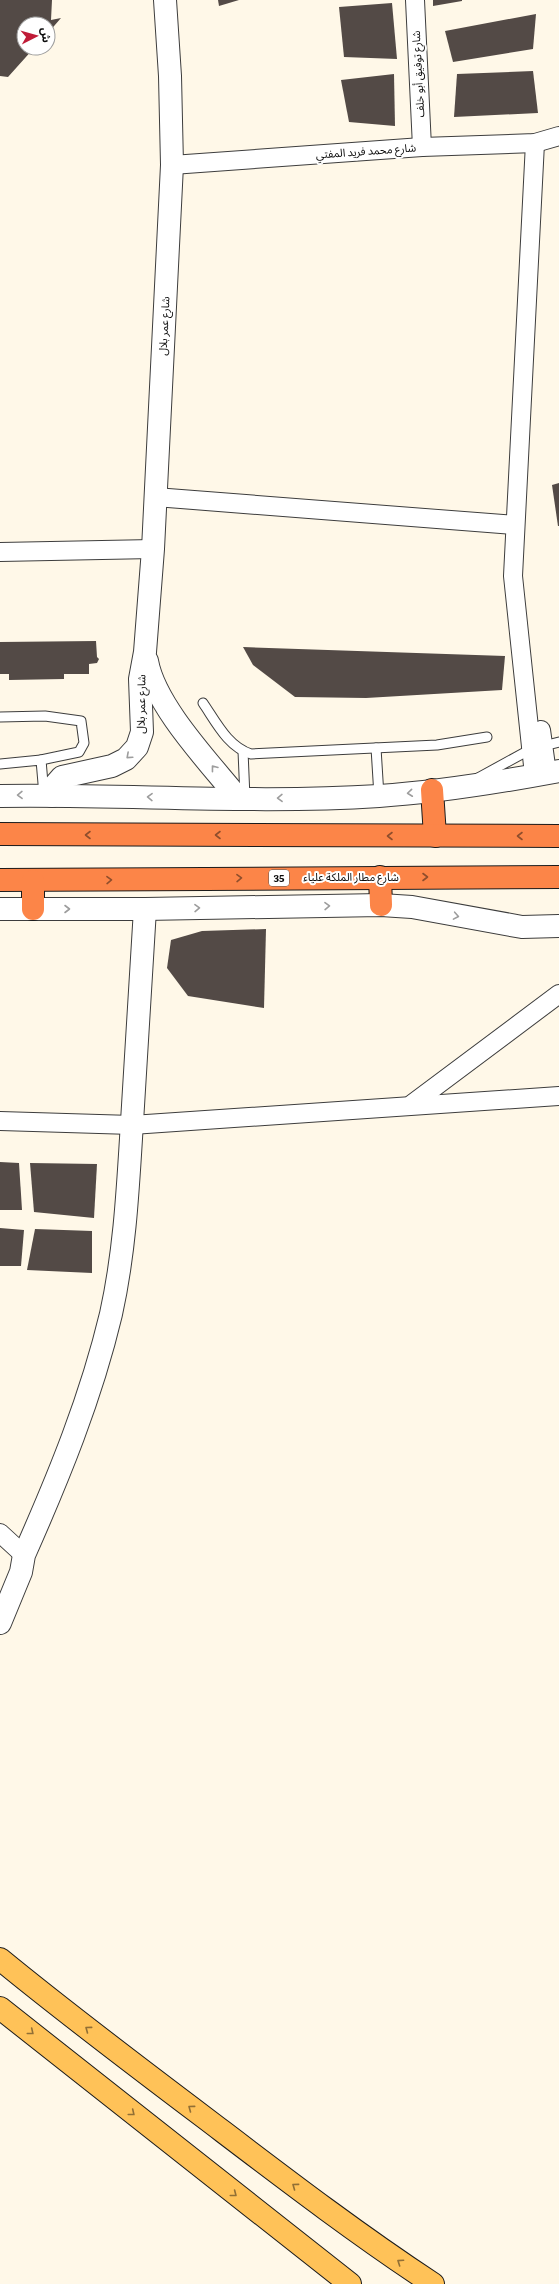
<svg xmlns="http://www.w3.org/2000/svg" width="559" height="2284" font-family="Literata,'Noto Sans Arabic',serif">
<rect width="100%" height="100%" fill="#fff8e8"/>
<g fill="#534a46">
<path d="M0,0h52l-1,20 10,-2 -13,15v-9h-24v24h10l-26,29 -8,-1z"/>
<path d="M218,0h21l-20,6z"/>
<path d="M433,0h29v1l-29,5z"/>
<path d="M392,3l5,56 -53,-2 -5,-50z"/>
<path d="M536,14l-3,35 -80,13 -8,-31z"/>
<path d="M533,71l5,42 -84,4 3,-43z"/>
<path d="M394,74l1,52 -46,-4 -8,-42z"/>
<path d="M559,483v43h-1l-6,-41z"/>
<path d="M96,641l1,16 2,2 -2,4 -8,1v10h-25v5l-55,1v-6h-9v-32z"/>
<path d="M243,647l262,9 -3,34 -136,8 -71,-1 -42,-32z"/>
<path d="M266,929l-2,79 -76,-12 -21,-28 4,-28 31,-9z"/>
<path d="M0,1162l19,1 3,47h-22z"/>
<path d="M30,1163l67,1 -3,54 -60,-6z"/>
<path d="M0,1228l24,2 -3,36h-21z"/>
<path d="M35,1229l57,2v42l-65,-3z"/>
</g>
<g fill="none" stroke-linecap="round" stroke-linejoin="round">
<defs>
<g id="service">
<path d="M203,703c13,19 25,44 48,51l186,-9 50,-8"/>
<path d="M0,717l45,-1 36,5 3,22 -5,9 -38,8"/>
<path d="M376,748l3,48"/>
<path d="M243,751l2,47"/>
<path d="M0,764l41,-4 3,35"/>
<path d="M478,778l53,-29 28,-7"/>
</g>
<g id="minor">
<path d="M415,0l7,147"/>
<path d="M172,165l250,-18 113,-4 24,-7"/>
<path d="M155,497l360,28"/>
<path d="M0,552l153,-3"/>
<path d="M541,730l6,43"/>
<path d="M534,775l-21,-199 22,-433"/>
<path d="M412,1104l147,-110"/>
<path d="M0,1121l132,4 427,-29"/>
<path d="M0,1533l24,22"/>
</g>
<g id="tertiary">
<path d="M147,661c8,45 62,101 91,137"/>
<path d="M0,796c126,-2 253,8 379,0 60,-4 121,-14 180,-25"/>
<path d="M52,796l3,-11 7,-8 50,-11 14,-7 11,-12 5,-15 -2,-53 5,-27 8,-103 19,-384 -2,-89 -5,-76"/>
<path d="M0,909h145l236,-4 31,2 110,20 37,-1"/>
<path d="M0,1623l21,-51 3,-17c35,-79 67,-157 87,-241 14,-63 17,-127 21,-192 4,-71 9,-142 13,-213"/>
</g>
<g id="primary">
<path d="M0,1959c67,55 136,107 205,159 75,57 149,114 228,166"/>
<path d="M0,2008l350,276"/>
</g>
<g id="motorway">
<path d="M432,790l3,46"/>
<path d="M0,834l559,2"/>
<path d="M380,877l1,28"/>
<path d="M0,880l559,-3"/>
<path d="M33,909v-28"/>
</g>
</defs>
<use href="#service" stroke="#3d3d3d" stroke-width="11"/>
<use href="#minor" stroke="#3d3d3d" stroke-width="20"/>
<use href="#tertiary" stroke="#3d3d3d" stroke-width="24"/>
<use href="#primary" stroke="#1b1b1b" stroke-width="24"/>
<use href="#motorway" stroke="#1b1b1b" stroke-width="24"/>
<use href="#service" stroke="#fff" stroke-width="9"/>
<use href="#minor" stroke="#fff" stroke-width="18"/>
<use href="#tertiary" stroke="#fff" stroke-width="22"/>
<use href="#primary" stroke="#ffc258" stroke-width="22"/>
<use href="#motorway" stroke="#fc8548" stroke-width="22"/>
</g>
<defs><path id="oneway-chevron" d="M-2-3.5L2.5 0L-2 3.5" fill="none" stroke-width="1.6" stroke-linecap="round" stroke-linejoin="round"/></defs>
<g stroke="#9d9d9d">
<use href="#oneway-chevron" transform="translate(129 756) rotate(138)"/>
<use href="#oneway-chevron" transform="translate(214 768) rotate(-128)"/>
<use href="#oneway-chevron" transform="translate(410 793) rotate(174)"/>
<use href="#oneway-chevron" transform="translate(20 795) rotate(179)"/>
<use href="#oneway-chevron" transform="translate(150 797) rotate(-179)"/>
<use href="#oneway-chevron" transform="translate(280 798) rotate(179)"/>
<use href="#oneway-chevron" transform="translate(327 906) rotate(-1)"/>
<use href="#oneway-chevron" transform="translate(197 908) rotate(-1)"/>
<use href="#oneway-chevron" transform="translate(67 909)"/>
<use href="#oneway-chevron" transform="translate(456 916) rotate(10)"/>
</g>
<g stroke="#8f4e2c">
<use href="#oneway-chevron" transform="translate(88 835) rotate(-180)"/>
<use href="#oneway-chevron" transform="translate(218 835) rotate(-180)"/>
<use href="#oneway-chevron" transform="translate(390 836) rotate(-180)"/>
<use href="#oneway-chevron" transform="translate(520 836) rotate(-180)"/>
<use href="#oneway-chevron" transform="translate(425 877)"/>
<use href="#oneway-chevron" transform="translate(239 878) rotate(-1)"/>
<use href="#oneway-chevron" transform="translate(109 880) rotate(-1)"/>
</g>
<g stroke="#916f35">
<use href="#oneway-chevron" transform="translate(88 2029) rotate(-143)"/>
<use href="#oneway-chevron" transform="translate(31 2032) rotate(39)"/>
<use href="#oneway-chevron" transform="translate(191 2108) rotate(-143)"/>
<use href="#oneway-chevron" transform="translate(132 2113) rotate(39)"/>
<use href="#oneway-chevron" transform="translate(295 2186) rotate(-144)"/>
<use href="#oneway-chevron" transform="translate(234 2194) rotate(38)"/>
<use href="#oneway-chevron" transform="translate(400 2262) rotate(-146)"/>
</g>
<g text-anchor="middle" stroke-width="4" stroke-linejoin="round" paint-order="stroke">
<rect fill="#fff" stroke="#545454" stroke-width="1" x="269" y="870" width="20" height="16" rx="3"/>
<g font-size="10" font-weight="bold" fill="#0a0a0a">
<text x="279" y="882">35</text>
</g>
<g font-size="11" fill="#0a0a0a" stroke="#fff">
<text transform="translate(418 74) rotate(-93)" y="4">شارع توفيق أبو خلف</text>
<text transform="translate(366 151) rotate(-4)" y="4">شارع محمد فريد المفتي</text>
<text transform="translate(164 326) rotate(-87)" y="4">شارع عمر بلال</text>
<text transform="translate(141 704) rotate(-89)" y="4">شارع عمر بلال</text>
<text x="351" y="881">شارع مطار الملكة علياء</text>
</g>
</g>
<g transform="translate(36 36) rotate(84)"><circle r="19" fill="#ffffff" stroke="#9d9d9d"/>
<path d="M0-3L7 15L0 10L-7 15Z" fill="#c01c38"/>
<text y="-6" font-size="11" font-weight="bold" text-anchor="middle" fill="#0a0a0a">ش</text>
</g>
</svg>
